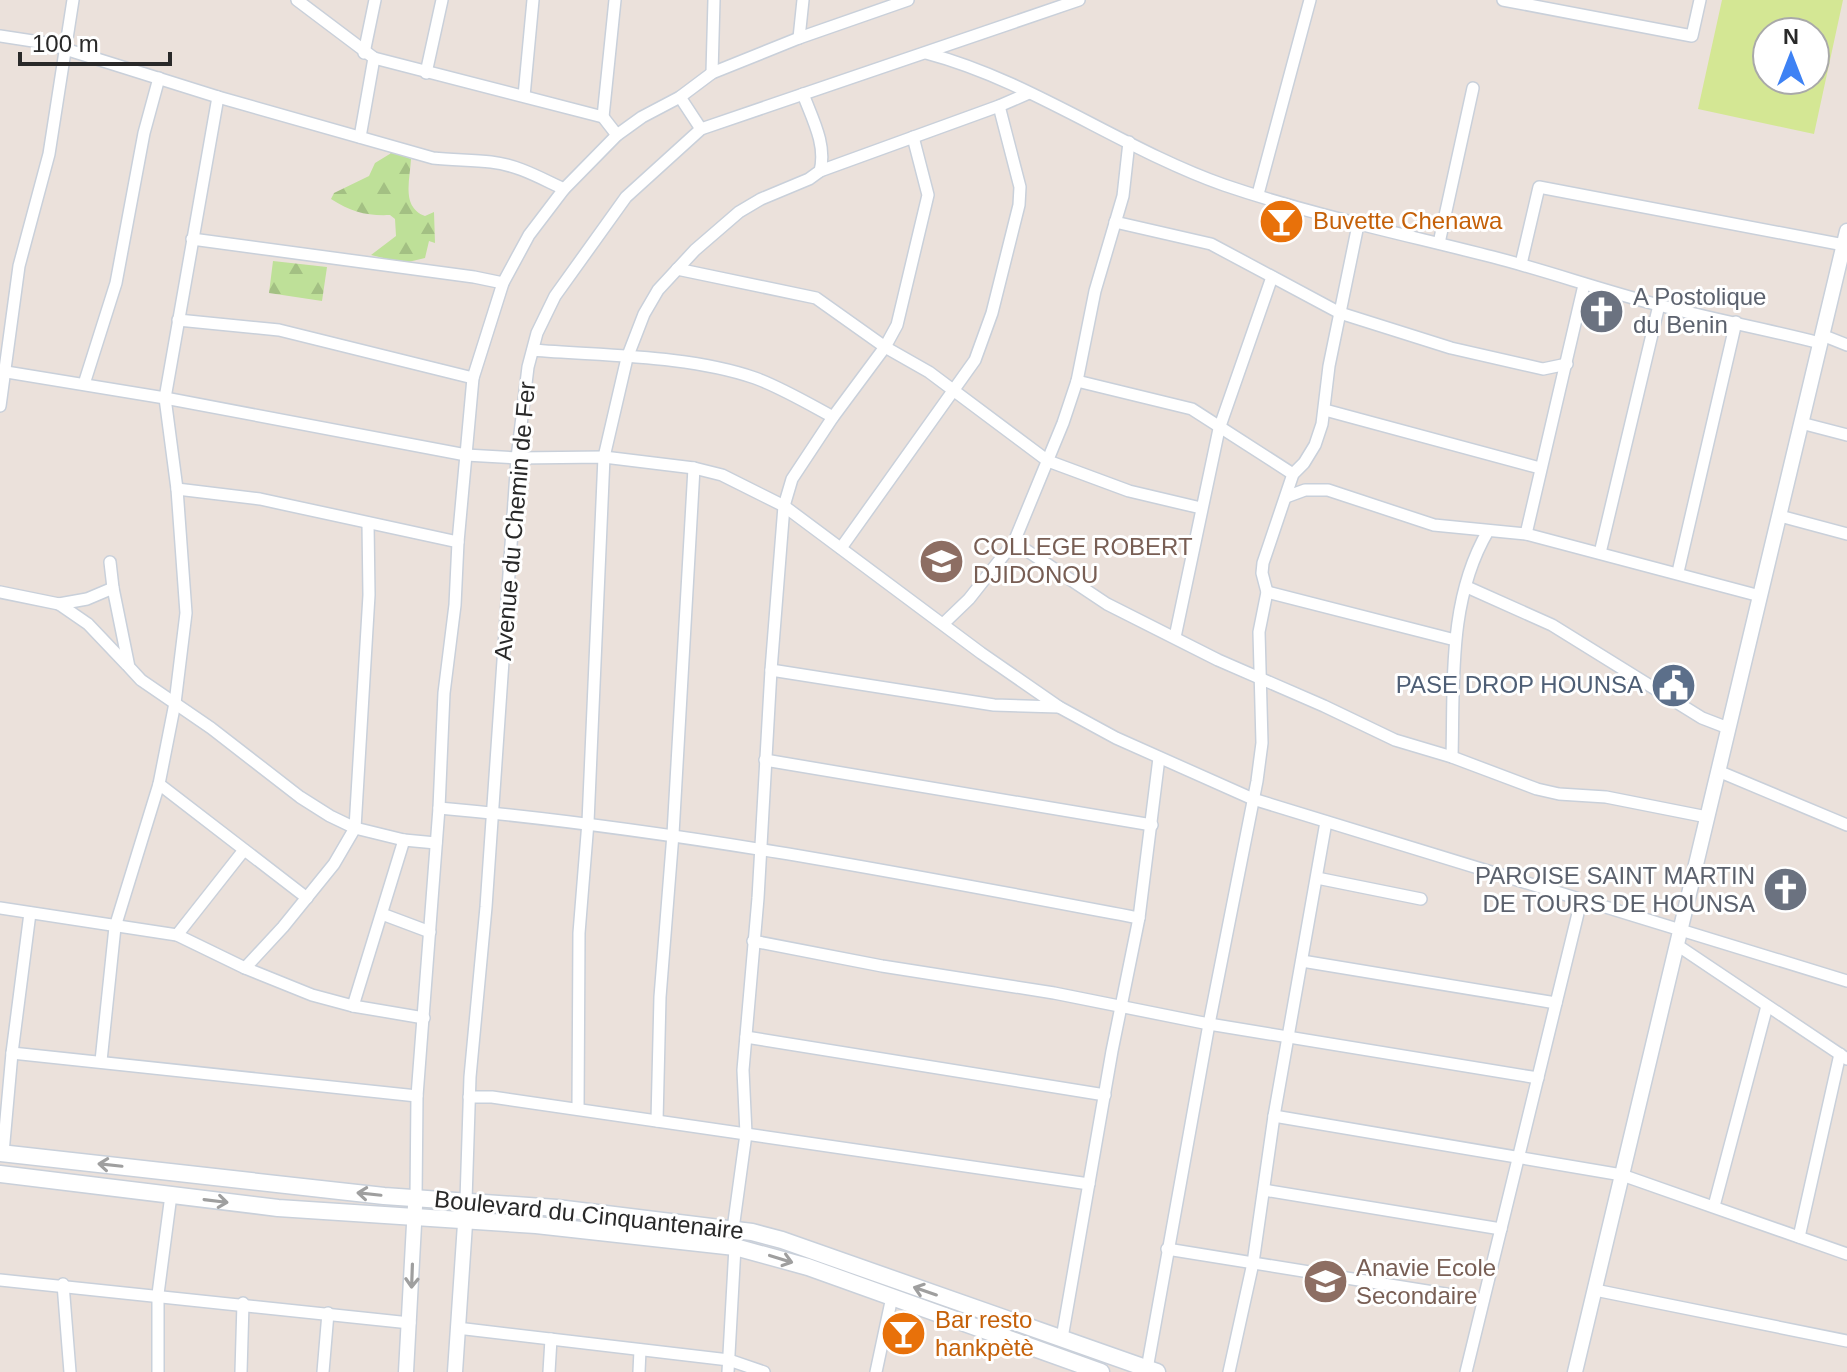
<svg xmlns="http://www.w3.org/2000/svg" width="1847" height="1372" font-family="Arial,sans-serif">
<defs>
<pattern id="forest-firs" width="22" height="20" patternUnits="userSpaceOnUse" patternTransform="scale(2)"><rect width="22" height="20" fill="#bee098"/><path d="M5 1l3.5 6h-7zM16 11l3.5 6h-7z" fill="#a3c083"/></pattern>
</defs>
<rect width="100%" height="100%" fill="#ebe1db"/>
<g fill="url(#forest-firs)">
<path d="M393,152l18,7c-1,21 -10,48 14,57l9,-4 1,31 -6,-2 -4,17 -21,5 -33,-8 25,-19 -1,-17 -5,-4c-23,1 -39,-3 -59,-16l3,-6 35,-17 6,-13z"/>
<path d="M273,261l54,6 -5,34 -53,-8z"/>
</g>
<path fill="#d4e794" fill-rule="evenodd" d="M1722,0h121l-29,134 -116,-25zM1767,32h48v48h-48z"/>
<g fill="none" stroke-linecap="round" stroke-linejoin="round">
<defs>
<g id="minor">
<path d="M297,0l77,58 229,59 14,18"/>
<path d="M1503,0l189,36 8,-36"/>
<path d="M0,36l46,7 172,54 215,61c20,2 39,2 58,4 27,3 49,16 73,27"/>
<path d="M799,38l4,-38"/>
<path d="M364,53l11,-53"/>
<path d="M926,53c106,28 196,96 298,132 88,30 179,49 269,72 54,14 108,33 162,47 55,15 111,25 165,39"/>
<path d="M426,73l16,-73"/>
<path d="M712,73l2,-73"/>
<path d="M524,96l9,-96"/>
<path d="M680,97l21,32"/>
<path d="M603,117l12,-117"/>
<path d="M360,137l14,-79"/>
<path d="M820,171l179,-65 30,-13"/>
<path d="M1258,194l52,-194"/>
<path d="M1115,222l96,22 129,69 111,35 92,21 24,-5"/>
<path d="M192,239l282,38 29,6"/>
<path d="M1439,243l34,-155"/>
<path d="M1521,264l18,-77 305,58"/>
<path d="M677,269l139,29 69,49 44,25 119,89 81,30 72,17"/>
<path d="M178,320l101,10 194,48"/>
<path d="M1822,335l25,10"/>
<path d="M533,350c69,6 156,5 222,28 27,10 52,25 78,39"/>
<path d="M0,371l165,27 301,57 51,3 87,-1 90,11 28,7 62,31 197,147 78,54 57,31 137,61 594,182"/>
<path d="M1077,381l115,28 101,65"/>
<path d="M84,384l32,-101 28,-150 15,-55"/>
<path d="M0,406l19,-140 30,-112 24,-154"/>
<path d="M1325,410l215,58"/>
<path d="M1801,423l46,12"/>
<path d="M177,489l83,10 198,43"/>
<path d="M1286,497l19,-7h23l106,35 92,9 234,62"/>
<path d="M1780,516l67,18"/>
<path d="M1526,534l58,-249"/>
<path d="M1014,542l93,62 111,56 106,46 71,34 57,17 85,32 22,5 47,3 101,20"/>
<path d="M841,548l134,-188 17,-47 27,-108 1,-18 -21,-81"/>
<path d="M1600,553l59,-248"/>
<path d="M110,562l3,26 16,79 12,13 70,48 89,69 30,19 25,12 49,12 32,3"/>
<path d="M1678,572l58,-250"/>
<path d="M1467,587l85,38 150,93 26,10"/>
<path d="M0,592l59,12 28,-5 26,-11"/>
<path d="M1267,592l188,48"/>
<path d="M59,604l29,20 39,41"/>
<path d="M943,624l26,-25 45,-57 49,-119 14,-42 18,-90 28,-95 6,-54"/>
<path d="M1175,637l44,-208 53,-152"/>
<path d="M771,670l223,35 65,2"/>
<path d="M1452,757c2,-76 -4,-158 36,-226"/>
<path d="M765,760l387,65"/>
<path d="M1718,771l129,54"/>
<path d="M159,784l148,114"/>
<path d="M439,808c236,21 468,66 700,110"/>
<path d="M1317,878l104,21"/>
<path d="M0,908l177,27 68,33 67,27 41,11 71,12"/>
<path d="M382,914l48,18"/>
<path d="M177,935l67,-85"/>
<path d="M753,941l129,25 172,27 155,31 329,54"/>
<path d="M1677,945l170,114"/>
<path d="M1302,961l254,42"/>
<path d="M245,968l38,-41 51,-63 21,-36 14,-233 -1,-72"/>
<path d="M353,1006l51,-166"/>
<path d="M746,1037l359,58"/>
<path d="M12,1053l405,43"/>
<path d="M101,1061l14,-134 44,-143 16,-81 11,-90 -9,-124 -12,-91 53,-301"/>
<path d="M469,1097h23l597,87"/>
<path d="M578,1109l1,-176 9,-111 16,-365 23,-99 17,-44 14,-24 37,-40 44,-38 22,-13 48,-20 11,-8c7,-26 -8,-53 -17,-77"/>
<path d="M1274,1116l348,59 225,79"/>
<path d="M657,1121l3,-124 13,-163 21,-366"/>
<path d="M3,1153l9,-100 18,-140"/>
<path d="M1264,1190l237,39"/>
<path d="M416,1198l1,-102 22,-288 5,-115 11,-88 3,-63 15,-164 30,-95 26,-48 35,-46 53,-54 25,-18 38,-20 32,-24 87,-35 109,-38"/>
<path d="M466,1200l4,-123 16,-170 31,-449 11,-91 9,-34 18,-37 71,-99 75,-68 378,-129"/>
<path d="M1714,1206l53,-200"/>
<path d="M733,1229l13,-95 -3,-64 15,-172 13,-228 13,-164 8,-27 41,-62 52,-70 12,-22 31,-130 -15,-58"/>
<path d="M1799,1237l41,-183"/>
<path d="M1167,1249l316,51"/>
<path d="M0,1280l410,43"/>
<path d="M63,1284l7,88"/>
<path d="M1595,1290l252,51"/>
<path d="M457,1328l272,32 35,12"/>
<path d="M1062,1338l50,-287 27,-133 20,-160"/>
<path d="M1147,1369l62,-345 48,-243 5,-38 -3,-111 8,-40 -5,-19 1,-10 30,-89 11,-11 11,-18 7,-21 7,-58 29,-141"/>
<path d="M158,1372v-78l13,-99"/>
<path d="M241,1372l2,-69"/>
<path d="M323,1372l5,-59"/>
<path d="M549,1372l2,-33"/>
<path d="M639,1372l1,-22"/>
<path d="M728,1372l7,-125"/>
<path d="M876,1372l16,-75"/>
<path d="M1229,1372l24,-109 21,-147 52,-294"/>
<path d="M1466,1372l115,-471"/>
</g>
<g id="tertiary">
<path d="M406,1372l9,-166"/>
<path d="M455,1372l11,-163"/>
<path d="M1575,1372l272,-1141"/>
</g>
<g id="secondary">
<path d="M0,1153l384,43 173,12 195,24 30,8 375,132"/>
<path d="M0,1174l278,34 258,17 199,22 73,20 293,105"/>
</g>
</defs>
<use href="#minor" stroke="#c9d0da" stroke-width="14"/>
<use href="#tertiary" stroke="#c9d0da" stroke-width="17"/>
<use href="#secondary" stroke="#c9d0da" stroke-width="19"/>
<use href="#minor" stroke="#fff" stroke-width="11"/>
<use href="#tertiary" stroke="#fff" stroke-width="14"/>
<use href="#secondary" stroke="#fff" stroke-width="16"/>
</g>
<defs><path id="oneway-shaft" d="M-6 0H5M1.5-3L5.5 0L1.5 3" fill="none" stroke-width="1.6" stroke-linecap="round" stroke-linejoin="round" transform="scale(2)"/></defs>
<g stroke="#9f9f9f">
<use href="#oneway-shaft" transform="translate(110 1165) rotate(-174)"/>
<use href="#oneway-shaft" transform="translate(369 1194) rotate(-174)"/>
<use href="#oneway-shaft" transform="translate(216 1201) rotate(7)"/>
<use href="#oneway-shaft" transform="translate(781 1259) rotate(17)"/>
<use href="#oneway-shaft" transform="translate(412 1276) rotate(92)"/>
<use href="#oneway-shaft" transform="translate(925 1291) rotate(-161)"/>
</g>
<defs>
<symbol id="bar-disc" viewBox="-11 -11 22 22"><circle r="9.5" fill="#e8710a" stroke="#fff"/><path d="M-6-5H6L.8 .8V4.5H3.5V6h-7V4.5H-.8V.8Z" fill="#fff"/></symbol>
<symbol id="church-disc" viewBox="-11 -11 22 22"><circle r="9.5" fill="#6b7280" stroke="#fff"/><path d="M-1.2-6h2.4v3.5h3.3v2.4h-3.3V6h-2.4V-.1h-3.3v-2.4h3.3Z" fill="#fff"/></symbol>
<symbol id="school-disc" viewBox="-11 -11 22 22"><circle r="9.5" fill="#8d6e63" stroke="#fff"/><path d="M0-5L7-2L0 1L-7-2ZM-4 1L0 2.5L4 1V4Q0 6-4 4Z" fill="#fff"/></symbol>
<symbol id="civic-disc" viewBox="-11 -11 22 22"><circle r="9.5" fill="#5c6f8a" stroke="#fff"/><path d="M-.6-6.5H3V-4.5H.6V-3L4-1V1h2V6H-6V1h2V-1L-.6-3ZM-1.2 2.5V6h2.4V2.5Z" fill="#fff"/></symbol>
</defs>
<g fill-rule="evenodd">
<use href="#bar-disc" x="1256" y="196" width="51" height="51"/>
<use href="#church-disc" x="1576" y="286" width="51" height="51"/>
<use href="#school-disc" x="916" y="536" width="51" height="51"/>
<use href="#civic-disc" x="1648" y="660" width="51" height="51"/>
<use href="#church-disc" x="1760" y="864" width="51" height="51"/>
<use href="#school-disc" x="1300" y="1256" width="51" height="51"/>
<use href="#bar-disc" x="878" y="1308" width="51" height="51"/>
</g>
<g text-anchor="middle" stroke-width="6" stroke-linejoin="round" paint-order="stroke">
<g font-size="24" fill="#c56008" stroke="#fff" text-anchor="start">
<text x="1313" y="229">Buvette Chenawa</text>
<text x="935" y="1328">Bar resto<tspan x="935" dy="28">hankpètè</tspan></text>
</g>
<g font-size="24" fill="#5b616d" stroke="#fff" text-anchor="start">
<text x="1633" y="305">A Postolique<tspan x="1633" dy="28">du Benin</tspan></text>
<text x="1755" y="884" text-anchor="end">PAROISE SAINT MARTIN<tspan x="1755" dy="28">DE TOURS DE HOUNSA</tspan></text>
</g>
<g font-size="24" fill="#292929" stroke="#fff">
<text transform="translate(515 521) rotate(-85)" y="8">Avenue du Chemin de Fer</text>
<text transform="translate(589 1215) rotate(6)" y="8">Boulevard du Cinquantenaire</text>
</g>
<g font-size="24" fill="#785e54" stroke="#fff" text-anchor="start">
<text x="973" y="555">COLLEGE ROBERT<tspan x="973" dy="28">DJIDONOU</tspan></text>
<text x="1356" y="1276">Anavie Ecole<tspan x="1356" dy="28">Secondaire</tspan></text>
</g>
<g font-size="24" fill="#4e5e75" stroke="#fff" text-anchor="end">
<text x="1643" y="693">PASE DROP HOUNSA</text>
</g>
</g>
<g transform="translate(1791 56)"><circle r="38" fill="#ffffff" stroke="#a9a9a9" stroke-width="2"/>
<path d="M0-6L14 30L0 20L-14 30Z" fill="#3e82f4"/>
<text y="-12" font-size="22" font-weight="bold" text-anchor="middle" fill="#292929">N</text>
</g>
<path d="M20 52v12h150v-12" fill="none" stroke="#292929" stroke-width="4"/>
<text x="32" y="52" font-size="24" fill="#292929" stroke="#ffffff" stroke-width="6" paint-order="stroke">100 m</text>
</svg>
